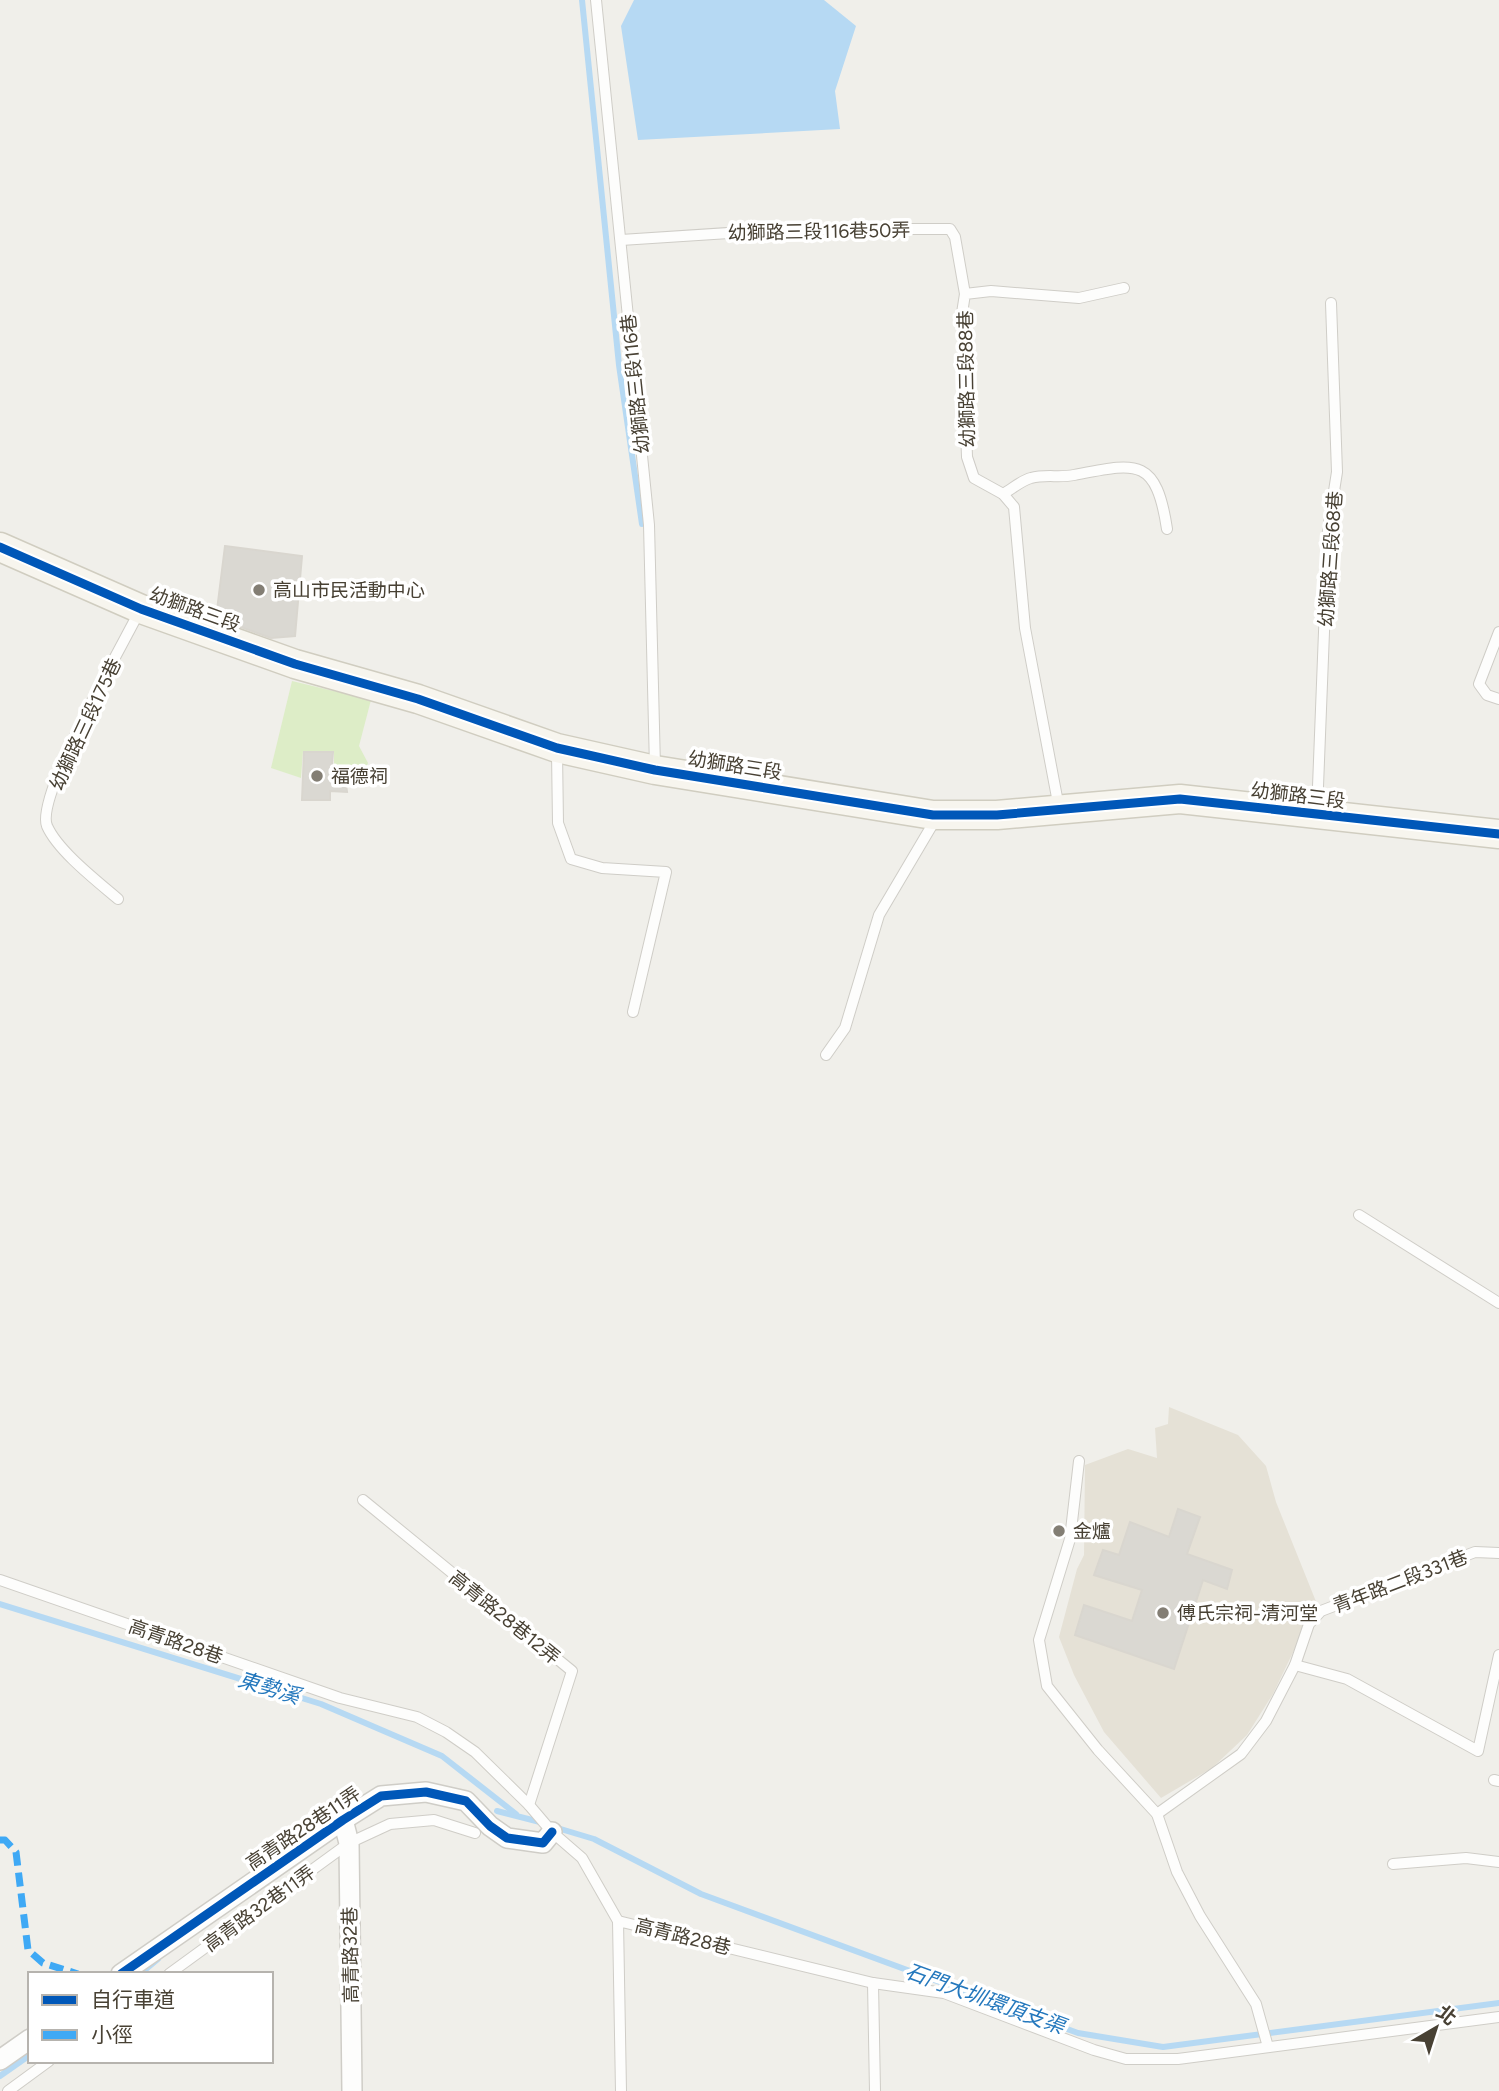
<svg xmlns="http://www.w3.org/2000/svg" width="1499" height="2091" font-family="Figtree,'Noto Sans TC',sans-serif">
<rect width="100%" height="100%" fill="#f0efea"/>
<path fill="#e5e1d6" d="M1169,1407l69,28 28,31 10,36 43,107 -11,12 -35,73 -26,41 -35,33 -51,30 -57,-66 -30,-57 -15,-38 18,-68 7,-14 1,-90 43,-16 29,9 -2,-30 13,-4z"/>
<path fill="#ddedc7" d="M292,681l79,19 -12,46 9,17 -8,19 -26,-10v-21h-31l-2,27 -30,-10z"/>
<path fill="#b6d9f3" d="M634,0h190l32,26 -21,65 5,38 -202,11 -17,-114z"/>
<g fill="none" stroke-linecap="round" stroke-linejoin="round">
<g stroke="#b6d9f3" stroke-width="6">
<path d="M582,0l37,365 23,159"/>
<path d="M0,1604l321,100 121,52 74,58"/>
<path d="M497,1811l47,12"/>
<path d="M554,1827l40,12 107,55 377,139 85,14 336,-44"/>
<path d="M140,1974l18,-15"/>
<path d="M0,2076l30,-21"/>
</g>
</g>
<g fill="#dad8d2" stroke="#d9d6cf" stroke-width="2">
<path d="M225,546l77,10 -7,80 -24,2 -55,-20z"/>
<path d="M304,752h29l-2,24 14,1 2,15 -17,-1v9h-28z"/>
<path d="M1178,1509l22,8 -13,37 45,16 -5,19 -24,-9 -29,89 -99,-34 9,-30 48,16 10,-31 -48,-15 9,-25 16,5 11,-33 39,15z"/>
</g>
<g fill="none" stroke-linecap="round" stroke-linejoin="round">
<defs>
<g id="lane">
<path d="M596,0l53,525 6,242"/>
<path d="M621,240l168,-11h161l5,8 10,57"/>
<path d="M1003,494c9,-5 19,-14 28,-16 14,-4 29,0 43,-3 62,-12 82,-19 93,54"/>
<path d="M1499,632l-20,52 8,11 12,4"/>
<path d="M557,752l1,71 13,36 31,9 64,4 -33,140"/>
<path d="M1059,808l-34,-180 -11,-121 -11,-13 -29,-16 -7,-21 -5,-144 3,-19 26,-3 88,7 45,-10"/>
<path d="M1317,812l11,-283 9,-57 -6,-169"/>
<path d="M118,899c-21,-18 -60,-48 -71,-73 -12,-29 75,-180 92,-214"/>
<path d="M826,1055l19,-27 34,-113 52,-88 2,-8"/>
<path d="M1359,1215l140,88"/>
<path d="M1079,1461l-9,78 -31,101 8,46 51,64 59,64 20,58 23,44 56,88 12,43"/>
<path d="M363,1500l209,171 -43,134"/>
<path d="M0,1580l340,118 77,19 29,15 29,20 54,53 23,27 30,26 36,63"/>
<path d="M1295,1665l52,14 131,72 21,-96"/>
<path d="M1494,1780l5,1"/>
<path d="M1157,1814l84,-60 25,-33 29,-56 14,-41 12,-13 154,-59 24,1"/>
<path d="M1393,1864l73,-6 33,4"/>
<path d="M169,1974l180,-131 41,-19 44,-4 41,13"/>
<path d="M873,1983l2,108"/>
<path d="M8,2091l41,-30"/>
<path d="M621,2091l-3,-170 255,62 71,10 150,57 32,9h52l321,-42"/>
</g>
<g id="street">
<path d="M343,1820l6,23 3,248"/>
<path d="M121,1974l222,-154 38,-24 45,-4 40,9 24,25 17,12 36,5 9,-11"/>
<path d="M0,2060l30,-21"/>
</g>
<path id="secondary" d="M0,547l141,62 154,55 123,35 139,49 98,22 278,45h64l183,-16 319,35"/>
</defs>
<use href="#lane" stroke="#cfcdc7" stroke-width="12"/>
<use href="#street" stroke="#cfcdc7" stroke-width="22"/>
<use href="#secondary" stroke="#d0cdc0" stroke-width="31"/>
<use href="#lane" stroke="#fdfdfc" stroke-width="10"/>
<use href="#street" stroke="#fdfdfc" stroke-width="19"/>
<use href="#secondary" stroke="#f7f5ee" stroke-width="28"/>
<path stroke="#3fa9f5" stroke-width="7" stroke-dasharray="14 7" stroke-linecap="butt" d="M0,1840h5l11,12 12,98 15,13 35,11"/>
<defs>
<g id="cycleway">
<path d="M0,547l141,62 154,55 123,35 139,49 98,22 278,45h64l183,-16 319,35"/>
<path d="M121,1974l222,-154 38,-24 45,-4 40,9 24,25 17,12 36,5 9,-11"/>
</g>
</defs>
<use href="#cycleway" stroke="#fff" stroke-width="13"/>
<use href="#cycleway" stroke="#0057b8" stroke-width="9"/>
</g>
<g fill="#837e74" stroke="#fff" stroke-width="2.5">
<circle cx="259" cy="590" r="7"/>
<circle cx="317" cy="776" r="7"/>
<circle cx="1059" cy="1531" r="7"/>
<circle cx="1163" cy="1613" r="7"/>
</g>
<g text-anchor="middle" stroke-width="7" stroke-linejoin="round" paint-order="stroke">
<g font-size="19" fill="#484134" stroke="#fff">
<text transform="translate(819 231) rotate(-1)" y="7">幼獅路三段116巷50弄</text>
<text transform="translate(966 379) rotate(-91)" y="7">幼獅路三段88巷</text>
<text transform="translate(635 384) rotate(-96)" y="7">幼獅路三段116巷</text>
<text transform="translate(1330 559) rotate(-86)" y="7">幼獅路三段68巷</text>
<text transform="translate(195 609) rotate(20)" y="7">幼獅路三段</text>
<text transform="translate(85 724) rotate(-65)" y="7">幼獅路三段175巷</text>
<text transform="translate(735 765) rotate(9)" y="7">幼獅路三段</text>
<text transform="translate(1298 795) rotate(7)" y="7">幼獅路三段</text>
<text transform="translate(1400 1581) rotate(-21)" y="7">青年路二段331巷</text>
<text transform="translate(505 1617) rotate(39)" y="7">高青路28巷12弄</text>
<text transform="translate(176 1641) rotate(19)" y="7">高青路28巷</text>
<text transform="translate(303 1828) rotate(-34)" y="7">高青路28巷11弄</text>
<text transform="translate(259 1908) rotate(-36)" y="7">高青路32巷11弄</text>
<text transform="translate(683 1936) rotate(14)" y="7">高青路28巷</text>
<text transform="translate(350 1955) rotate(-91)" y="7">高青路32巷</text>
</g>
<g font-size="19" fill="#484134" stroke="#fff" text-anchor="start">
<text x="273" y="597">高山市民活動中心</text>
<text x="331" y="783">福德祠</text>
<text x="1073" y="1538">金爐</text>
<text x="1177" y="1620">傅氏宗祠-清河堂</text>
</g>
<g font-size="21" font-style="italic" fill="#2478bd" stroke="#fff">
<text transform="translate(269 1688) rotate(17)" y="7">東勢溪</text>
<text transform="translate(985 1999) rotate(20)" y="7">石門大圳環頂支渠</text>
</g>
</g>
<rect x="28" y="1972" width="245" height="91" fill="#ffffff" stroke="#b6b3ae" stroke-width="2"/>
<rect x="42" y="1995" width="35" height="10" fill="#0057b8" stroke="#b6b3ae" stroke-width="2"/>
<text x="91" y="2007" font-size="21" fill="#484134">自行車道</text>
<rect x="42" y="2030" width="35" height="10" fill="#3fa9f5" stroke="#b6b3ae" stroke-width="2"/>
<text x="91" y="2042" font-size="21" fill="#484134">小徑</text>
<g transform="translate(1436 2028) rotate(39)" stroke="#ffffff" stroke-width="5" paint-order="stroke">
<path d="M0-5L12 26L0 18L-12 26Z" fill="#484134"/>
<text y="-10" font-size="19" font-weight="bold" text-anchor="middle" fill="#484134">北</text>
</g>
</svg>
